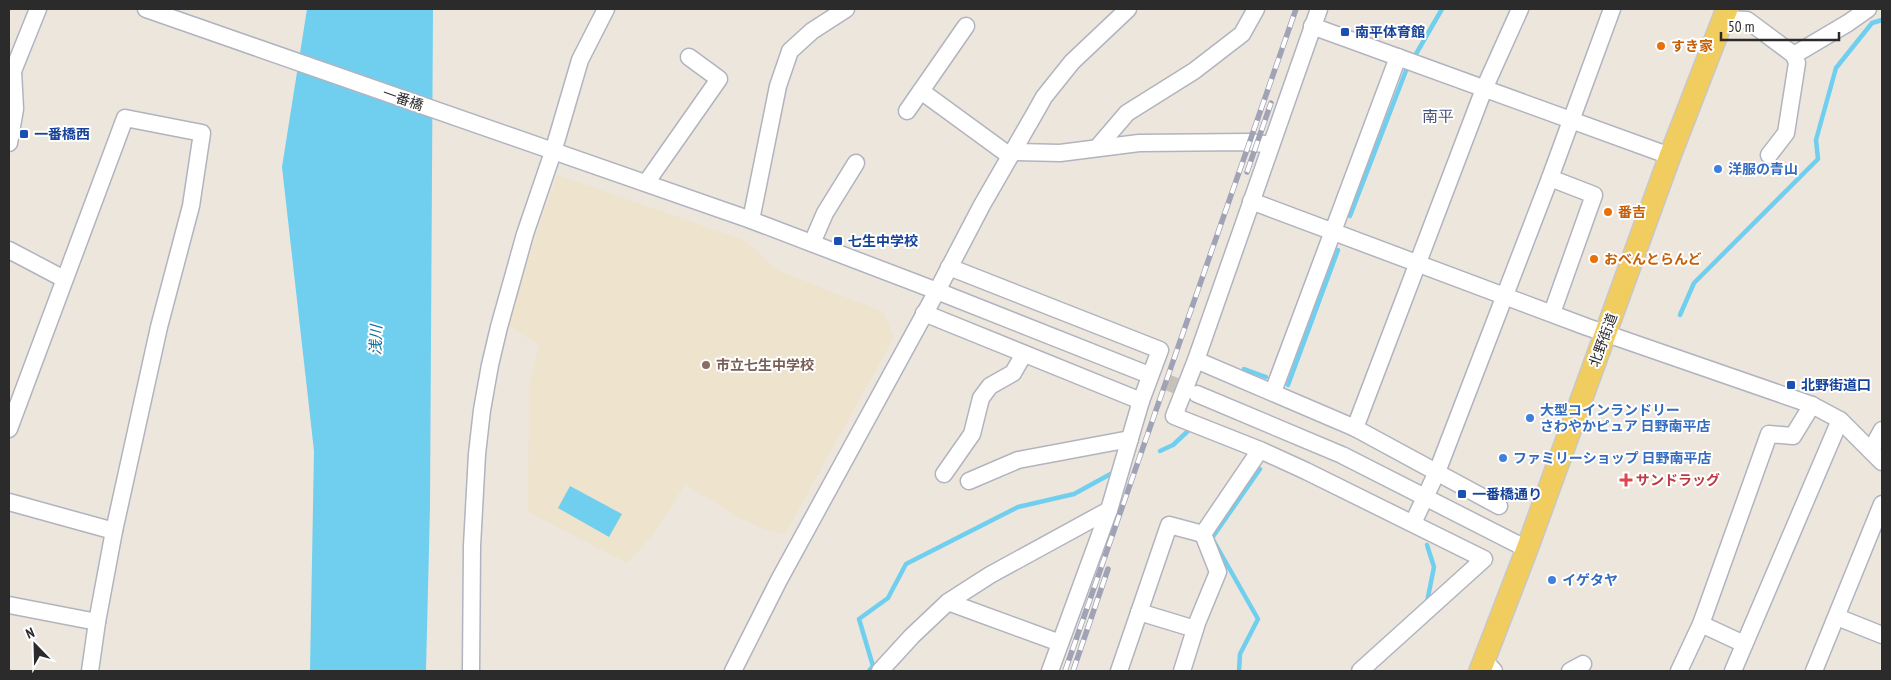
<svg xmlns="http://www.w3.org/2000/svg" width="1891" height="680" font-family="'PT Sans Narrow','Noto Sans JP',sans-serif">
<rect width="100%" height="100%" fill="#ede6dd"/>
<path fill="#eee3cd" d="M557,175l187,65 33,30 106,42 11,25 -109,197 -22,-5 -29,-14 -49,-31 -32,51 -26,28 -99,-51 1,-127 10,-40 -34,-21z"/>
<g fill="#70cfef">
<path d="M307,9h126l-3,498 -4,164h-116l4,-220 -32,-284z"/>
<path d="M570,486l52,28 -13,23 -51,-29z"/>
</g>
<g fill="none" stroke-linecap="round" stroke-linejoin="round">
<g stroke="#70cfef" stroke-width="4.5">
<path d="M1416,54l26,-45"/>
<path d="M1350,216l57,-148"/>
<path d="M1680,315l14,-32 124,-124 -2,-19 20,-72 36,-45 10,-3"/>
<path d="M1244,369l22,8"/>
<path d="M1288,385l50,-135"/>
<path d="M1160,451l13,-6 15,-14"/>
<path d="M1427,545l7,22 -7,35"/>
<path d="M869,671l4,-5 -14,-47 29,-21 18,-34 112,-57 56,-13 42,-23"/>
<path d="M1239,671l1,-17 18,-35 -46,-81 48,-69"/>
</g>
<path stroke="#c6c1b9" stroke-width="16" stroke-dasharray="16 8" stroke-linecap="butt" d="M1144,373l53,21"/>
<defs>
<g id="minor">
<path d="M146,9l605,211 186,71 207,82"/>
<path d="M1723,19l24,1 47,35 54,-32 20,-14"/>
<path d="M1312,26l358,130"/>
<path d="M9,81l29,-72"/>
<path d="M921,91l89,65"/>
<path d="M907,111l59,-85"/>
<path d="M9,143l6,-34 -2,-38"/>
<path d="M1097,148l30,-35 67,-42 48,-37 14,-25"/>
<path d="M1012,152l48,1 79,-10 110,-1 22,3"/>
<path d="M1769,155l17,-22 11,-70 -3,-8"/>
<path d="M1550,178l44,17 -42,118"/>
<path d="M646,183l73,-104 -30,-22"/>
<path d="M1251,201l336,126 225,78 28,15 42,42"/>
<path d="M751,220l27,-134 12,-35 22,-20 34,-22"/>
<path d="M812,243l13,-30 31,-50"/>
<path d="M9,250l55,29"/>
<path d="M949,267l211,83 -19,51 -32,109 -59,161"/>
<path d="M924,313l217,88"/>
<path d="M1196,360l123,-351"/>
<path d="M1273,392l125,-335"/>
<path d="M1197,394l145,61 185,94"/>
<path d="M1355,428l129,-339 36,-80"/>
<path d="M9,429l116,-311 77,15 -11,73 -32,121 -45,204 -17,91 -7,49"/>
<path d="M1871,450l11,-20"/>
<path d="M944,474l28,-40 9,-36 9,-12 23,-13 11,-19"/>
<path d="M969,481l49,-21 112,-21"/>
<path d="M9,502l105,29"/>
<path d="M1413,523l24,-51 113,-294 62,-169"/>
<path d="M948,602l112,41"/>
<path d="M9,605l88,17"/>
<path d="M1139,612l56,17"/>
<path d="M1837,617l45,18"/>
<path d="M1701,624l43,20"/>
<path d="M1484,660l10,11"/>
<path d="M471,671l1,-125 5,-92 5,-44 8,-45 9,-38 26,-93 28,-82 27,-92 26,-51"/>
<path d="M733,671l46,-91 158,-289 45,-86 53,-92 9,-16 28,-35 56,-53"/>
<path d="M880,671l32,-35 36,-34 42,-27 119,-65"/>
<path d="M1119,671l50,-146 34,9"/>
<path d="M1182,671l15,-48 21,-51 -15,-38 57,-84"/>
<path d="M1360,671l124,-112 -178,-88 -46,-21 -86,-34 22,-56 159,68 144,78"/>
<path d="M1570,671l13,-7"/>
<path d="M1679,671l22,-47 68,-190 24,2 19,-31"/>
<path d="M1733,671l107,-251"/>
<path d="M1814,671l68,-167"/>
</g>
<path id="major" d="M1480,671l47,-122 143,-393 57,-147"/>
</defs>
<use href="#minor" stroke="#b1b4bf" stroke-width="19"/>
<use href="#major" stroke="#c8c8c8" stroke-width="24"/>
<use href="#minor" stroke="#fff" stroke-width="16"/>
<use href="#major" stroke="#f1cc5e" stroke-width="21"/>
<defs>
<g id="rail">
<path d="M1247,172l24,-69"/>
<path d="M1065,671l231,-662"/>
<path d="M1073,671l35,-102"/>
</g>
</defs>
<use href="#rail" stroke="#a0a3b5" stroke-width="5.5"/>
<use href="#rail" stroke="#fff" stroke-width="4" stroke-dasharray="11" stroke-linecap="butt"/>
</g>
<g fill="#1a4fb4" stroke="#fff" stroke-width="2">
<rect x="1340" y="27" width="10" height="10" rx="2.5"/>
<rect x="19" y="129" width="10" height="10" rx="2.5"/>
<rect x="833" y="236" width="10" height="10" rx="2.5"/>
<rect x="1786" y="380" width="10" height="10" rx="2.5"/>
<rect x="1457" y="489" width="10" height="10" rx="2.5"/>
</g>
<g fill="#e8710a" stroke="#fff" stroke-width="2">
<circle cx="1661" cy="46" r="5"/>
<circle cx="1608" cy="212" r="5"/>
<circle cx="1594" cy="259" r="5"/>
</g>
<g fill="#3f7fe0" stroke="#fff" stroke-width="2">
<circle cx="1718" cy="169" r="5"/>
<circle cx="1530" cy="418" r="5"/>
<circle cx="1503" cy="458" r="5"/>
<circle cx="1552" cy="580" r="5"/>
</g>
<circle fill="#8d6e63" stroke="#fff" stroke-width="2" cx="706" cy="365" r="5"/>
<path fill="#e0444e" stroke="#fff" stroke-width="2" d="M1623.5 472.5h5v5h5v5h-5v5h-5v-5h-5v-5h5z"/>
<g text-anchor="middle" stroke-width="4" stroke-linejoin="round" paint-order="stroke">
<g font-size="14" font-weight="bold" fill="#164399" stroke="#fff" text-anchor="start">
<text x="1355" y="37">南平体育館</text>
<text x="34" y="139">一番橋西</text>
<text x="848" y="246">七生中学校</text>
<text x="1801" y="390">北野街道口</text>
<text x="1472" y="499">一番橋通り</text>
</g>
<g font-size="14" font-weight="bold" fill="#c56008" stroke="#fff" text-anchor="start">
<text x="1671" y="51">すき家</text>
<text x="1618" y="217">番吉</text>
<text x="1604" y="264">おべんとらんど</text>
</g>
<g font-size="14" fill="#2b2b2b" stroke="#fff">
<text transform="translate(403 99) rotate(19)" y="5">一番橋</text>
<text transform="translate(1603 340) rotate(-70)" y="5">北野街道</text>
</g>
<g font-size="14" font-weight="bold" fill="#366cbe" stroke="#fff" text-anchor="start">
<text x="1728" y="174">洋服の青山</text>
<text x="1540" y="415">大型コインランドリー<tspan x="1540" dy="16">さわやかピュア 日野南平店</tspan></text>
<text x="1513" y="463">ファミリーショップ 日野南平店</text>
<text x="1562" y="585">イゲタヤ</text>
</g>
<g font-size="14" font-weight="bold" fill="#785e54" stroke="#fff" text-anchor="start">
<text x="716" y="370">市立七生中学校</text>
</g>
<g font-size="14" font-weight="bold" fill="#be3a42" stroke="#fff" text-anchor="start">
<text x="1636" y="485">サンドラッグ</text>
</g>
<g font-size="15" font-style="italic" fill="#0d6e9d" stroke="#fff">
<text transform="translate(376 340) rotate(-88)" y="5">浅川</text>
</g>
<g font-size="16" fill="#4b557c" stroke="#fff">
<text x="1438" y="122">南平</text>
</g>
</g>
<rect width="1891" height="680" fill="none" stroke="#2b2b2b" stroke-width="20"/>
<g transform="translate(35 645) rotate(337)" stroke="#ffffff" stroke-width="4" paint-order="stroke">
<path d="M0-4L9 19L0 12L-9 19Z" fill="#2b2b2b"/>
<text y="-8" font-size="14" font-weight="bold" text-anchor="middle" fill="#2b2b2b">N</text>
</g>
<path d="M1721 32v8h118v-8" fill="none" stroke="#2b2b2b" stroke-width="2.5"/>
<text x="1728" y="32" font-size="15" fill="#2b2b2b" stroke="#ffffff" stroke-width="4" paint-order="stroke">50 m</text>
</svg>
